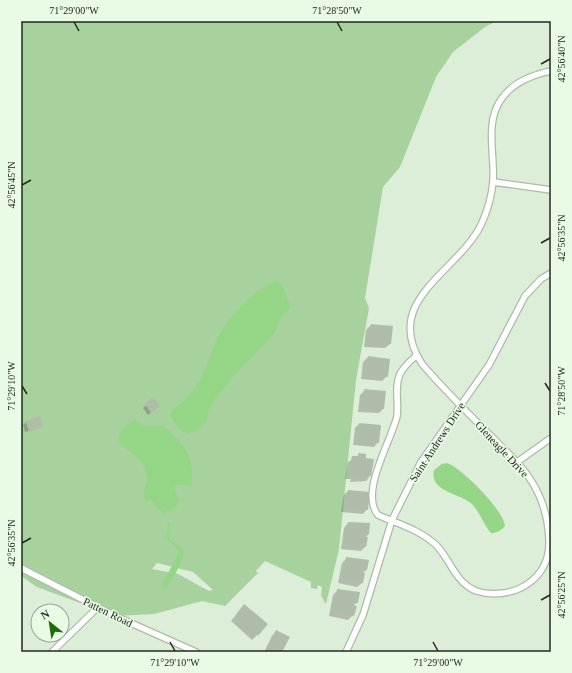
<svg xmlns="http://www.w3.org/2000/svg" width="572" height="673" font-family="Georgia,serif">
<rect width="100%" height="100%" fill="#dcedd8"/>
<path fill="#a7d29e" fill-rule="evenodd" d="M21,21h476l-12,6 -32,25 -17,25 -36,90 -17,20 -18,111 4,10 -13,72 -17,169 -13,55 -5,-8 1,-9 -4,-2 -1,4 -6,-1v-6l-46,-21 -9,10 2,2 -33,33 -23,-5 -48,13 -39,2 -78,-29 -16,-11zM157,563l36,9 20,18 -4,1 -31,-17 -26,-5z"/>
<g fill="#94d686">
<path d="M277,282l5,2 8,22 -1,4 -7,6 -8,18 -38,39 -21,26 -6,10 -2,12 -9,9 -10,4 -9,-5 -9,-13 1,-4c8,-8 18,-15 24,-24 10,-13 14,-33 21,-47 10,-20 39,-56 61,-59z"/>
<path d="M136,419c7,11 16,5 26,6 21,17 34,32 29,61l-11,-2 -5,2v5l4,9c-2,7 -6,11 -13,11l1,3 -3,1 -13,-15 -5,1 -3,-8c1,-4 5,-11 4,-15 -1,-19 -16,-25 -29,-36 1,-10 9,-20 18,-23z"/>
<path d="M447,463c15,5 57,48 58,63 -5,5 -8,7 -14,7 -8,-9 -11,-21 -19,-29 -12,-11 -43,-12 -38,-34l8,-6z"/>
<path d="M168,523h2l-1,16c3,4 10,5 13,9 6,9 -11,32 -16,41l-5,-3 18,-33 -1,-4 -12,-11z"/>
</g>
<g fill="#0003">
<path d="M371,325l19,19 -5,4 -21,-1 2,-17z"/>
<path d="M368,357l19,19 -5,5 -21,-2 2,-17z"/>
<path d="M365,390l18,19 -4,4 -21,-1 2,-17z"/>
<path d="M153,399l3,10 -8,6 -5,-7z"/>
<path d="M26,422l16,5 -17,5 -2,-7z"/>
<path d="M359,424l19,18 -4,5 -21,-2 2,-17z"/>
<path d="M359,455l11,21 -4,5 -16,1 1,-3h-6l3,-17z"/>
<path d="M348,491l19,18 -4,5 -22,-2 3,-17z"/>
<path d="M348,523l21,11 -5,4 1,9 -4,4 -20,-2 3,-21z"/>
<path d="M347,558l21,2 -2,10 -4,4v9l-5,4 -19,-4 4,-20z"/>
<path d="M338,590l19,12 -4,4v9l-5,5 -19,-4 4,-21z"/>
<path d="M240,610l17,25 -5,5 -21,-19z"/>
<path d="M276,631l5,21h-17l8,-16z"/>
</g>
<g fill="#adbda9">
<path d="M371,324l22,2 -2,18 -23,-1z"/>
<path d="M368,356l22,3 -2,18 -23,-2z"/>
<path d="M364,389l22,2 -2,18 -22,-1z"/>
<path d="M153,397l7,9 -9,7 -6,-9z"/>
<path d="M40,416l3,11 -14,5 -3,-11z"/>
<path d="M359,423l22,2 -2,18 -22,-2z"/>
<path d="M358,453l8,1v4l8,1 -3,17h-9l-1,2h-6v-3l-6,-1 3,-18h6z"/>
<path d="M348,490l22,2 -2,18 -23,-2z"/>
<path d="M348,522l22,1 -1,11 -11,-1 -1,2 11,2 -2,10 -21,-3z"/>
<path d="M346,557l23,3 -2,10 -11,-2 -1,3 10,2 -2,10 -21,-5z"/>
<path d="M337,589l23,3 -2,11 -11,-2 -1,2 11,3 -3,10 -21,-5z"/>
<path d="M244,604l24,20 -10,12 -23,-20z"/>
<path d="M276,630l14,7 -8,15h-17z"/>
</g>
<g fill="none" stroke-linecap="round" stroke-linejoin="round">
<defs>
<g id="minor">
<path d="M493,182l58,8"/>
<path d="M416,356c-6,5 -12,10 -16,18 -6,13 -1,28 -3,42 -5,24 -38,76 -19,99 20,9 43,15 59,31 14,15 18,36 39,45 16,5 36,3 50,-6 17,-11 24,-26 23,-46 -1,-22 -8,-45 -21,-63 -9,-13 -21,-24 -32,-35 -25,-25 -51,-50 -74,-77 -41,-64 35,-91 59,-139 6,-13 11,-30 12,-44 2,-25 -8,-57 7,-80 11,-18 31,-26 51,-30"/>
<path d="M517,462l34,-24"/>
<path d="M21,568l94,48 81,36"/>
<path d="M52,652l46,-45"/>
<path d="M346,652l17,-37 29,-95 29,-58 68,-97 36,-69 16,-17 10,-6"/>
</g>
</defs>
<use href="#minor" stroke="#acbca8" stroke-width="8"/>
<use href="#minor" stroke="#fff" stroke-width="5.5"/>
</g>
<path fill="none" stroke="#222820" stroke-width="1.5" d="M74,22l5,9M337,22l5,9M541,64l9,-5M22,185l9,-5M541,243l9,-5M545,383l5,8M22,386l5,8M22,543l9,-5M541,600l9,-5M170,642l5,9M433,642l5,9"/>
<g text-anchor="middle" stroke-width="3" stroke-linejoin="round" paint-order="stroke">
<g font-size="11" fill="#222820" stroke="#e9fae5">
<text transform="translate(437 442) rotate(-57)" y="4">Saint Andrews Drive</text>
<text transform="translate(502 449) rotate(47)" y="4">Gleneagle Drive</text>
<text transform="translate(108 612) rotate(26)" y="4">Patten Road</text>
</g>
</g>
<rect width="572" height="673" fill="none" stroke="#e9fae5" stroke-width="44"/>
<g transform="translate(50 623) rotate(330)"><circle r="19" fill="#e9fae5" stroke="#99a696"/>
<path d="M0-3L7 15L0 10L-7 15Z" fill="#206a08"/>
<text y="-6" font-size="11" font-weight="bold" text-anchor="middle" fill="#222820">N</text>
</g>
<rect x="22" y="22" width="528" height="629" fill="none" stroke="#222820" stroke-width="1.5"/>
<g font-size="10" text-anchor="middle" fill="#222820">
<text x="74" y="14">71°29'00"W</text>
<text x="337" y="14">71°28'50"W</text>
<text transform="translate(561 59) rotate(-90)" y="4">42°56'40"N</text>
<text transform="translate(11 185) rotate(-90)" y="4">42°56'45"N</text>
<text transform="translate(561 238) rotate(-90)" y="4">42°56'35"N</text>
<text transform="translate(11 386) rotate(-90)" y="4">71°29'10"W</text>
<text transform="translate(561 391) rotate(-90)" y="4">71°28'50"W</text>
<text transform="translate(11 543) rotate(-90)" y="4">42°56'35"N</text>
<text transform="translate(561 595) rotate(-90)" y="4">42°56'25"N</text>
<text x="175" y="666">71°29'10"W</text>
<text x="438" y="666">71°29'00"W</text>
</g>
</svg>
